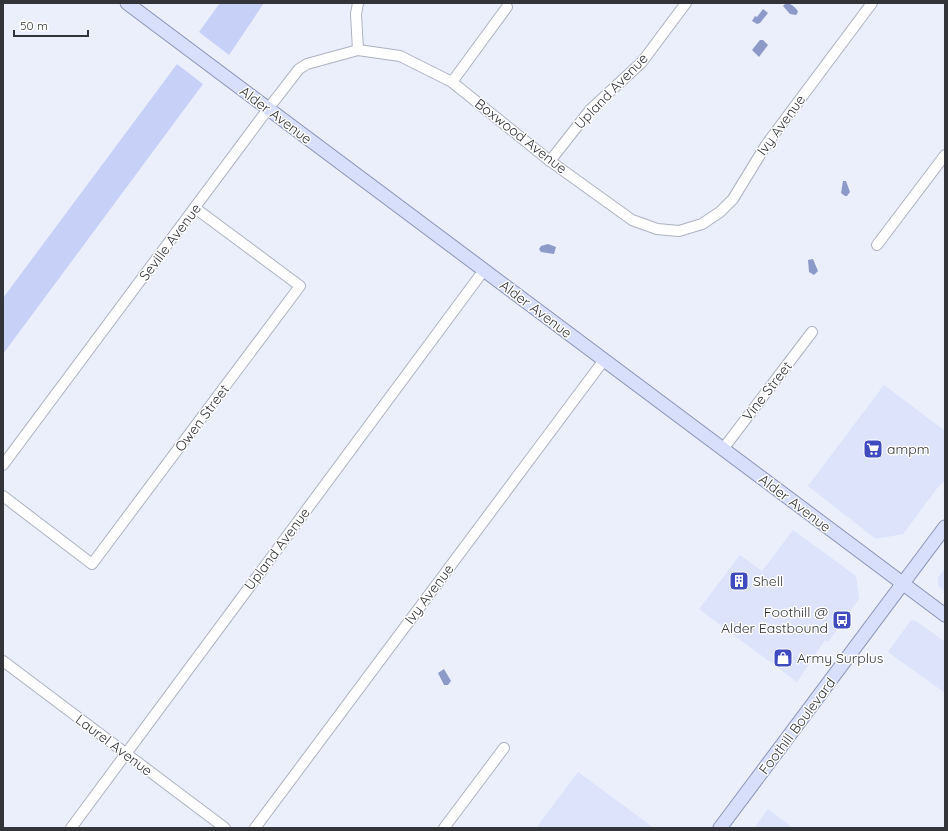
<svg xmlns="http://www.w3.org/2000/svg" width="948" height="831" font-family="Quicksand,sans-serif">
<rect width="100%" height="100%" fill="#ebeffc"/>
<g fill="#dce3fa">
<path d="M884,385l61,46v49l-7,7 -35,47 -27,5 -68,-53z"/>
<path d="M793,530l63,46 3,23 -31,43 -3,-2 -28,42 -98,-73 41,-54 22,16z"/>
<path d="M945,568v23l-7,-5v-8z"/>
<path d="M911,620l5,1 29,21v51l-57,-41z"/>
<path d="M578,772l76,56h-118z"/>
<path d="M768,809l25,19h-39z"/>
</g>
<g fill="#c7d1f7">
<path d="M220,3h44l-35,52 -30,-23z"/>
<path d="M177,64l26,20 -200,270v-56z"/>
</g>
<g fill="#8d9ac9">
<path d="M786,3c4,0 11,5 12,9l-2,3 -6,-1 -7,-8z"/>
<path d="M763,9l5,4 -8,10 -3,1 -5,-3 3,-5 2,1z"/>
<path d="M760,40h3l5,5 -9,12 -7,-7z"/>
<path d="M843,181h3l4,11 -3,4h-2l-4,-3z"/>
<path d="M548,244l8,3 -2,7 -13,-2 -2,-3 2,-3z"/>
<path d="M813,259l5,12 -4,4 -5,-3 -1,-12z"/>
<path d="M444,669l7,12 -3,4h-4l-6,-12z"/>
</g>
<g fill="none" stroke-linecap="round" stroke-linejoin="round">
<defs>
<g id="minor">
<path d="M358,3l-2,11 2,36"/>
<path d="M452,82l55,-75"/>
<path d="M550,161l40,-51 52,-48 44,-59"/>
<path d="M877,245l68,-90"/>
<path d="M723,449l89,-117"/>
<path d="M3,465l265,-356 31,-40 8,-5 51,-14 42,6 52,26 98,79 82,59 25,9 22,2 23,-7 18,-12 13,-13 33,-54 106,-142"/>
<path d="M3,496l89,68 208,-278 -105,-78"/>
<path d="M3,661l222,167"/>
<path d="M71,828l413,-558"/>
<path d="M255,828l349,-468"/>
<path d="M444,828l60,-80"/>
</g>
<g id="major">
<path d="M127,3l818,612"/>
<path d="M720,828l225,-301"/>
</g>
</defs>
<use href="#minor" stroke="#adb2c1" stroke-width="12"/>
<use href="#major" stroke="#8c95b7" stroke-width="15"/>
<use href="#minor" stroke="#fff" stroke-width="10"/>
<use href="#major" stroke="#d7dffd" stroke-width="13"/>
</g>
<defs>
<symbol id="supermarket-square" viewBox="-11 -11 22 22"><rect x="-9" y="-9" width="18" height="18" rx="4" fill="#404bbf" stroke="#fff"/><path d="M-6-5.5h2.5l.6 2H6L4.5 2H-2.5L-4.4-4H-6ZM-1.5 3.2a1.3 1.3 0 1 0 .1 0ZM3 3.2a1.3 1.3 0 1 0 .1 0Z" fill="#fff"/></symbol>
<symbol id="building-square" viewBox="-11 -11 22 22"><rect x="-9" y="-9" width="18" height="18" rx="4" fill="#404bbf" stroke="#fff"/><path d="M-4-6H4V6H1V3H-1V6H-4ZM-2.5-4.3h1.7v1.8h-1.7ZM.8-4.3h1.7v1.8H.8ZM-2.5-1h1.7V.8h-1.7ZM.8-1h1.7V.8H.8Z" fill="#fff"/></symbol>
<symbol id="bus-square" viewBox="-11 -11 22 22"><rect x="-9" y="-9" width="18" height="18" rx="4" fill="#404bbf" stroke="#fff"/><path d="M-5-6H5V4H4V6H2V4H-2V6H-4V4H-5ZM-3.5-4V0h7V-4ZM-3.5 1.2v1.5H-2V1.2ZM2 1.2v1.5H3.5V1.2Z" fill="#fff"/></symbol>
<symbol id="shop-square" viewBox="-11 -11 22 22"><rect x="-9" y="-9" width="18" height="18" rx="4" fill="#404bbf" stroke="#fff"/><path d="M-5-2.5h2.3a2.7 3.5 0 0 1 5.4 0H5L5.5 6h-11ZM-1.5-2.5h3a1.5 2.3 0 0 0-3 0Z" fill="#fff"/></symbol>
</defs>
<g fill-rule="evenodd">
<use href="#supermarket-square" x="862" y="438" width="22" height="22"/>
<use href="#building-square" x="728" y="570" width="22" height="22"/>
<use href="#bus-square" x="831" y="609" width="22" height="22"/>
<use href="#shop-square" x="772" y="647" width="22" height="22"/>
</g>
<g text-anchor="middle" stroke-width="3" stroke-linejoin="round" paint-order="stroke">
<g font-size="14" fill="#32343a" stroke="#fff">
<text transform="translate(611 91) rotate(-46)" y="5">Upland Avenue</text>
<text transform="translate(276 115) rotate(37)" y="5">Alder Avenue</text>
<text transform="translate(781 125) rotate(-54)" y="5">Ivy Avenue</text>
<text transform="translate(521 136) rotate(38)" y="5">Boxwood Avenue</text>
<text transform="translate(170 242) rotate(-53)" y="5">Seville Avenue</text>
<text transform="translate(536 309) rotate(37)" y="5">Alder Avenue</text>
<text transform="translate(767 391) rotate(-52)" y="5">Vine Street</text>
<text transform="translate(202 418) rotate(-53)" y="5">Owen Street</text>
<text transform="translate(795 503) rotate(37)" y="5">Alder Avenue</text>
<text transform="translate(277 549) rotate(-53)" y="5">Upland Avenue</text>
<text transform="translate(429 594) rotate(-53)" y="5">Ivy Avenue</text>
<text transform="translate(797 726) rotate(-53)" y="5">Foothill Boulevard</text>
<text transform="translate(114 745) rotate(37)" y="5">Laurel Avenue</text>
</g>
<g font-size="14" fill="#32343a" stroke="#fff" text-anchor="start">
<text x="887" y="454">ampm</text>
<text x="753" y="586">Shell</text>
<text x="828" y="617" text-anchor="end">Foothill @<tspan x="828" dy="16">Alder Eastbound</tspan></text>
<text x="797" y="663">Army Surplus</text>
</g>
</g>
<rect width="948" height="831" fill="none" stroke="#32343a" stroke-width="8"/>
<path d="M14 30v6h74v-6" fill="none" stroke="#32343a" stroke-width="2"/>
<text x="20" y="30" font-size="12" fill="#32343a" stroke="#ffffff" stroke-width="3" paint-order="stroke">50 m</text>
</svg>
